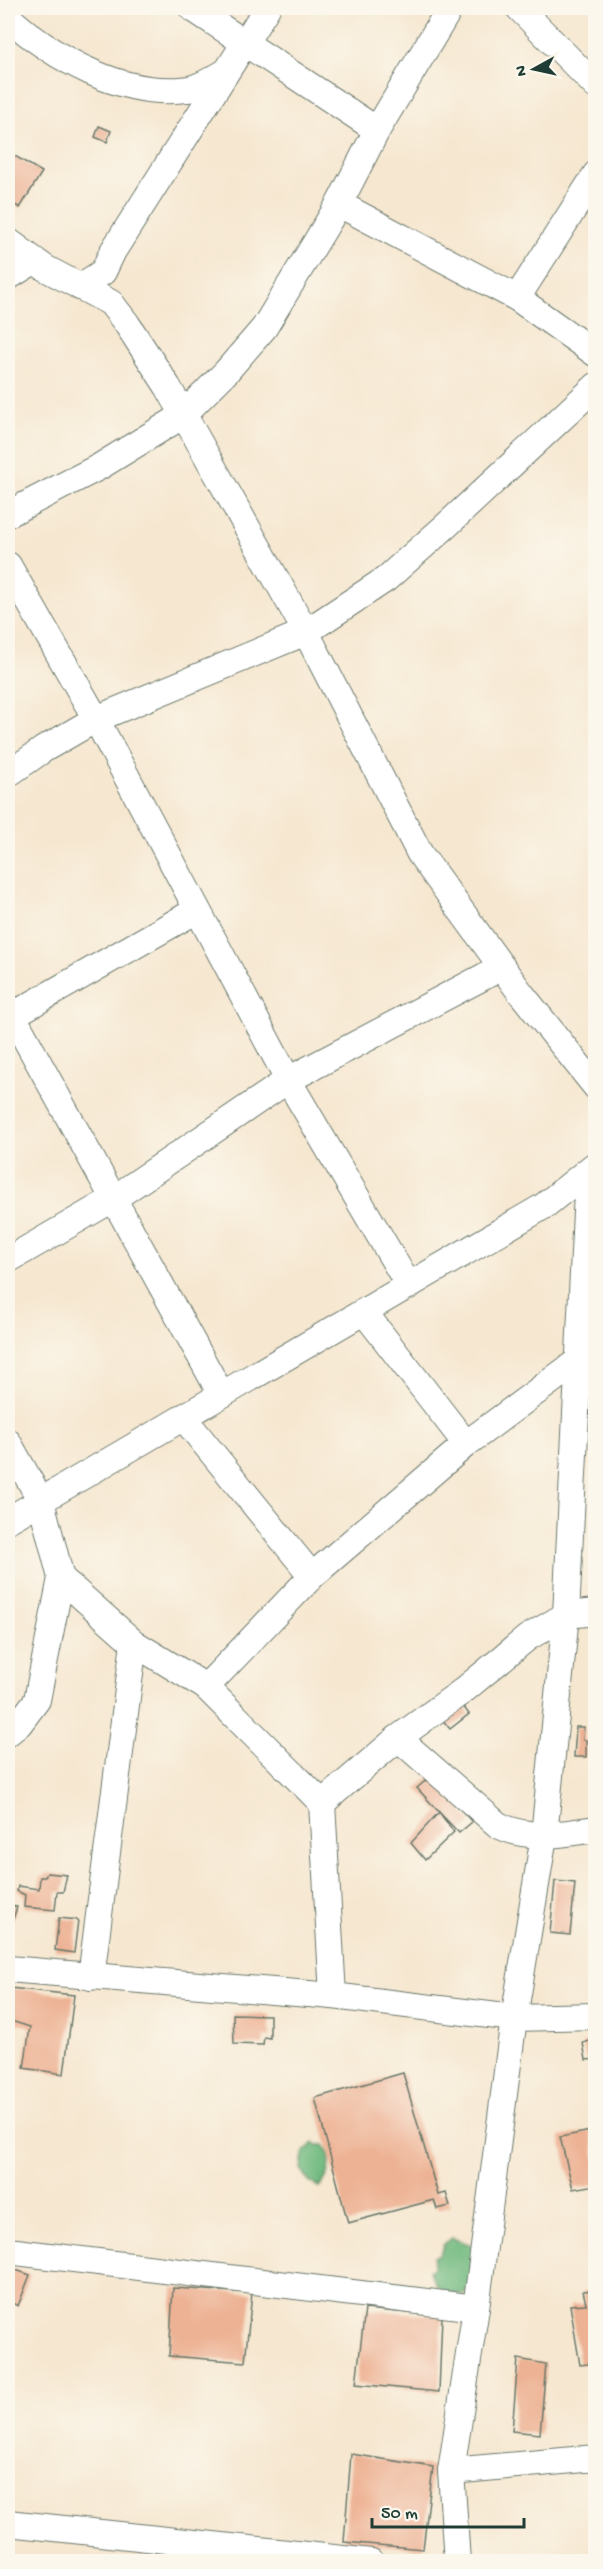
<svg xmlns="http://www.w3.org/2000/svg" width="603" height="2569" font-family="'Gochi Hand',sans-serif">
<rect width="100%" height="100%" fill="#fbf7ec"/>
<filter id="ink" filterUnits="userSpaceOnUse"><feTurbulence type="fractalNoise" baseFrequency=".0167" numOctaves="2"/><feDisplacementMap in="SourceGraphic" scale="12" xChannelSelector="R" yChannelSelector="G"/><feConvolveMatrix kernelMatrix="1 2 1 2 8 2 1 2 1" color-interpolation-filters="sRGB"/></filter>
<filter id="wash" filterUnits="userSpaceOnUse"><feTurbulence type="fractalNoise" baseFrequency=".008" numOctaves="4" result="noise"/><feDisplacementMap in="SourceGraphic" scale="24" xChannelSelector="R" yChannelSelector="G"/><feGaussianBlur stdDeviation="1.35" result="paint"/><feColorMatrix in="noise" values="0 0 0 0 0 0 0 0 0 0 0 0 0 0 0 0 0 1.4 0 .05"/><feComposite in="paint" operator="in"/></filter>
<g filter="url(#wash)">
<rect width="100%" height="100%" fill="#f6e7d0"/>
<g fill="#71b97f" stroke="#487b5a" stroke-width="1.5">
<path d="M313,2143l4,2h7c9,14 8,29 -5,42l-10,-5 -8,-12 2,-16z"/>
<path d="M452,2238l20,7 12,21 -20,29 -24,-4 -11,-20 4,-3 1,-12 6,-2 3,-9z"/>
</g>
<g id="blocks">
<g fill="#edb193">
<path d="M99,126l12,5 -4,11 -12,-5z"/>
<path d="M8,144l3,2 -3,6 34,20 -22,36 -12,-7z"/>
<path d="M460,1702l9,12 -19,15 -8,-10z"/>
<path d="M576,1727h8l-1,13h3v17h-12z"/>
<path d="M431,1776l41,46 -13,11 -20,-21 15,20 -29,28 -14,-17 28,-31 -22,-24z"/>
<path d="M47,1873l20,2 -4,17h-6l-2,18 -31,-3 1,-12 -8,-4 1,-5 21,3 1,-12h5z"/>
<path d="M555,1881l20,2 -5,52 -20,-2z"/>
<path d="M8,1905l9,2 -4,12 -5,1z"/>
<path d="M59,1918l19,2 -4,33 -19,-3z"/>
<path d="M10,1988l64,7 -10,79 -40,-6 6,-41 -22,-7z"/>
<path d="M233,2014l37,1v23l-6,-1 -1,8 -29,-1z"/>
<path d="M596,2039v20l-10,1 -3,-17z"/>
<path d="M403,2073l35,122 8,-2 4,13 -13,3 -3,-9 -86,23 -33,-125z"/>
<path d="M591,2131l5,30v24l-23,4 -13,-52z"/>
<path d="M13,2269l17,6 -12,31 -10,-5v-17z"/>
<path d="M173,2288l79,5 -7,69 -76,-6z"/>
<path d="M596,2290v73l-16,2 -10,-60 16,-1 -3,-13z"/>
<path d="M365,2309l77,7 -3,76 -83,-8z"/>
<path d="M518,2359l28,5 -6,70 -28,-3z"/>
<path d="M351,2454l82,13 -10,82 -79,-7z"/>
</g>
</g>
</g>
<g filter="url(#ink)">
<use href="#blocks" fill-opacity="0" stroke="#6a786b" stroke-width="1.5"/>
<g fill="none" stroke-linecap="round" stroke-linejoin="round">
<defs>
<g id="minor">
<path d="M192,8l185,122"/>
<path d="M519,8l77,78"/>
<path d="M8,17c46,42 116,81 180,72 12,-1 26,-11 38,-17"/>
<path d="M339,204l178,94 79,56"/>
<path d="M8,241l37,27 66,35 16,21 41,63 138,245 114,222 100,138 76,95"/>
<path d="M8,277l26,-16"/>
<path d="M80,287l23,-15 10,-21 154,-243"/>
<path d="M517,298l79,-124"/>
<path d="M8,514l91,-47 83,-51 44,-44 38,-44 75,-124 38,-74 73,-122"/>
<path d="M8,565l88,154 192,361 121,206"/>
<path d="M8,774l36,-25 52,-30 210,-87 80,-53 62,-55 148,-138"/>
<path d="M8,1007l213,387"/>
<path d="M8,1018l189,-108"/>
<path d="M8,1260l105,-61 175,-119 214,-113"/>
<path d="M364,1312l102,132"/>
<path d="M183,1417l129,159"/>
<path d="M8,1442l33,59 20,77 73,65 72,44 116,116 11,193"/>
<path d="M8,1520l536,-314 51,-41"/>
<path d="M206,1687l106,-111 154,-132 112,-83 11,2"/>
<path d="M8,1733l11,-9 18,-24 24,-122"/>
<path d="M398,1738l100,87c32,16 64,9 98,4"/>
<path d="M322,1803l76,-65 66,-48 63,-52 39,-23 30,-3"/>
<path d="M8,1969l325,27 181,22 82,-2"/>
<path d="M91,1977l43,-334"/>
<path d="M8,2251l468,57"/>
<path d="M451,2471l145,-13"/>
<path d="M8,2523l363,39"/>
<path d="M457,2562l-6,-91 25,-163 38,-290 30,-182 22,-221 22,-443"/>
</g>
</defs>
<use href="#minor" stroke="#6a786b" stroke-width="28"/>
<use href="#minor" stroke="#fff" stroke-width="26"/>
</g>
</g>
<rect width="603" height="2569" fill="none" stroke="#fbf7ec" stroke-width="30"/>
<g transform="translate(534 69) rotate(262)" stroke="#fbf7ec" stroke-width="4.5" paint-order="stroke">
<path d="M0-4.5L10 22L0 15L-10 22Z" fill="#1f3d34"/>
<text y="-9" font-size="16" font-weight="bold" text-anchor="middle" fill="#1f3d34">N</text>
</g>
<path d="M372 2518v9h152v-9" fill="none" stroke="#1f3d34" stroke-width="3"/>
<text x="381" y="2518" font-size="18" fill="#1f3d34" stroke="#fbf7ec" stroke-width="4.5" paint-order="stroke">50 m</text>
</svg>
